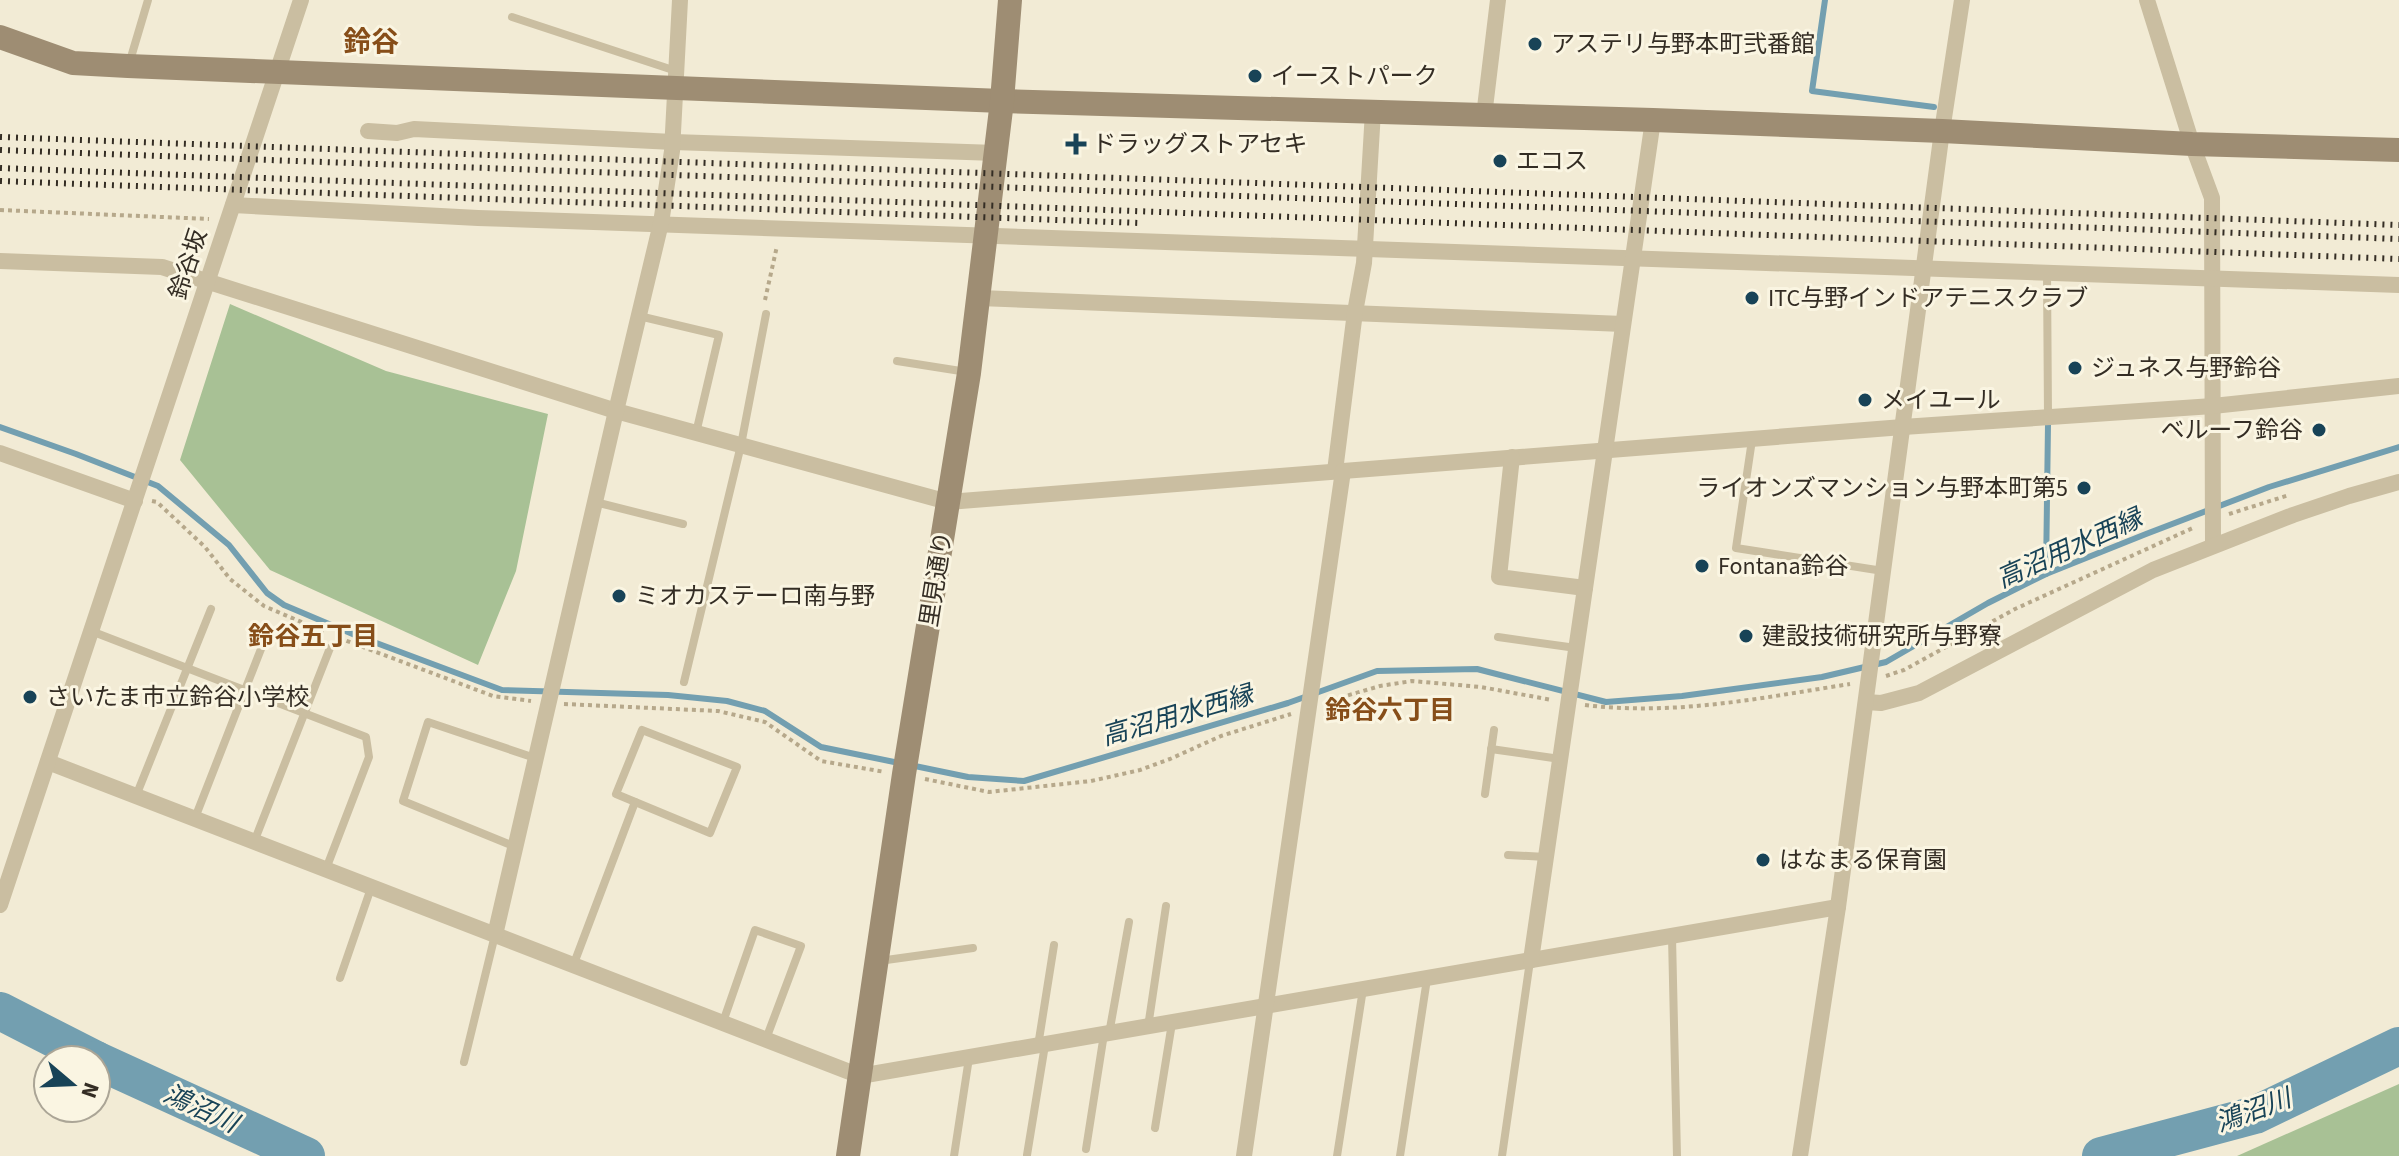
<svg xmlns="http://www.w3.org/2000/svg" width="2399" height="1156" font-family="'Source Sans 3','Noto Sans JP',sans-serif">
<rect width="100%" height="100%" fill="#f2ebd5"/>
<g fill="#a8c195">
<path d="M230,304l156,67 162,43 -32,157 -38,94 -208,-95 -90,-110z"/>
<path d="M2399,1084v72h-162z"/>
</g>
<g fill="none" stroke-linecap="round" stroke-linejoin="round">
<g stroke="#739fb0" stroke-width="6">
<path d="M1825,0l-13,91 122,16"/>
<path d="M0,427l76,27 82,32 71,59 38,48 17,12 71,30 147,55 166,5 59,6 38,10 56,36 78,16"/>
<path d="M2046,574l2,-150"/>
<path d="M910,765l58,12 56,4 264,-78 89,-32 100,-2 129,33 76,-6 140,-19 64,-15 102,-59 58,-29 100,-40 123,-47 130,-40"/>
</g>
<g stroke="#739fb0" stroke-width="38">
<path d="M0,1011l96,49"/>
<path d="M96,1060l210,96"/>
<path d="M2101,1156l154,-41 144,-69"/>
</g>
<g stroke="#b6a88b" stroke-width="4" stroke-dasharray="4 4" stroke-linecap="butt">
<path d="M0,210l209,9"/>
<path d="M765,300l12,-54"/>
<path d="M152,501l5,1 48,45 25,32 34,27 63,27"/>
<path d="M2229,514l60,-19"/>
<path d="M339,638l154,58 38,5"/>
<path d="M1886,676l18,-6 111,-61 180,-82"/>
<path d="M1325,702l55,-16 32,-5 69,6 71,13"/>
<path d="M564,704l154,7 47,11 56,39 64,11"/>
<path d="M1585,705c91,11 175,-7 265,-21"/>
<path d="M925,779l64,13 102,-11 49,-11 30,-11 51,-23 70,-22"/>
</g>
<g stroke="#cabea1" stroke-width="8">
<path d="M512,17l164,54"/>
<path d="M129,64l19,-64"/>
<path d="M2047,273l1,143"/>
<path d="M639,316l80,19 -23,98"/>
<path d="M897,361l70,11"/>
<path d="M1752,440l-16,108 147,23"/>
<path d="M595,502l88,22"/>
<path d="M91,631l275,106 3,20 -43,112"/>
<path d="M1498,637l78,11"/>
<path d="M684,682l57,-237 25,-131"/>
<path d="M642,730l95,37 -27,66 -94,-39z"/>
<path d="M1491,749l69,10"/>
<path d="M1485,794l9,-64"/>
<path d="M136,796l75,-187"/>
<path d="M195,818l66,-169"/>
<path d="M254,842l76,-194"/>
<path d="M516,847l-113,-46 25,-79 107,36"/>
<path d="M1508,855l38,2"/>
<path d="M1672,937l5,219"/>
<path d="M879,961l94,-13"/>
<path d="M573,966l62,-164"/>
<path d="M340,978l31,-90"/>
<path d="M723,1022l32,-92 46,16 -35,93"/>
<path d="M1148,1027l18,-121"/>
<path d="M1109,1034l20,-112"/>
<path d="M1038,1046l16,-101"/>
<path d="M464,1062l31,-127"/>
<path d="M1155,1128l17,-105"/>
<path d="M1086,1149l18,-115"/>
<path d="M1027,1155l18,-110"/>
<path d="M954,1156l15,-98"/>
<path d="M1337,1156l26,-167"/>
<path d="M1400,1156l27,-177"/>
<path d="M1502,1156l28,-195"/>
</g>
<g stroke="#cabea1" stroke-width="16">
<path d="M2147,0l45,144 20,54 1,347"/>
<path d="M1484,116l14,-116"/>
<path d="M368,131l29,2 17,-4 259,13 323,11"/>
<path d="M233,205l245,13 1921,67"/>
<path d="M0,261l162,6 454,144 332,91 955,-75 310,-21 186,-20"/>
<path d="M979,298l644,26"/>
<path d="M0,453l135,48"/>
<path d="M1512,457l-13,120 86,11"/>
<path d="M1335,471l20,-159 9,-49 9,-152"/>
<path d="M1866,702l15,1 38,-10 234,-123 140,-55 56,-19 50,-14"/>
<path d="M48,762l812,314 978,-169"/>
<path d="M0,905l301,-905"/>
<path d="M495,935l121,-524 45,-188 11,-72 8,-151"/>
<path d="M1531,960l122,-840"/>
<path d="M1244,1156l99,-685"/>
<path d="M1800,1156l38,-249 104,-776 20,-131"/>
</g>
<g stroke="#9e8d73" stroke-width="24">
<path d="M0,37l73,26 55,3 874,35 651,19 289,11 250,13 207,6"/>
<path d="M848,1156l56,-382 65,-401 33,-272 8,-101"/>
</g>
<g stroke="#342d24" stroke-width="6" stroke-dasharray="2 6" stroke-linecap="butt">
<path d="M0,137l2399,88"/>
<path d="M0,150l2399,89"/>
<path d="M0,168l2399,91"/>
<path d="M0,181l1140,42"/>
</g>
</g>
<g fill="#184357" stroke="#faf5e2" stroke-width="3">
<circle cx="1535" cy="44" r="8"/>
<circle cx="1255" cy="76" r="8"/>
<path d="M1072 132h8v8h8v8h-8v8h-8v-8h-8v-8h8z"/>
<circle cx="1500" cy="161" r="8"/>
<circle cx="1752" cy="298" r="8"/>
<circle cx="2075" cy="368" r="8"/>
<circle cx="1865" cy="400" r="8"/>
<circle cx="2319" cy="430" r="8"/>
<circle cx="2084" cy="488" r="8"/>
<circle cx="1702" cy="566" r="8"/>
<circle cx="619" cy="596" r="8"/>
<circle cx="1746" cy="636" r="8"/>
<circle cx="30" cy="697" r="8"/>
<circle cx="1763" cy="860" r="8"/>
</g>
<g text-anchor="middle" stroke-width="6" stroke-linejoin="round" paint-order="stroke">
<g font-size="24" fill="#342d24" stroke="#faf5e2" text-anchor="start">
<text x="1551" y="52">アステリ与野本町弐番館</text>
<text x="1271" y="84">イーストパーク</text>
<text x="1092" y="152">ドラッグストアセキ</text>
<text x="1516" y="169">エコス</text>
<text x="1768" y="306">ITC与野インドアテニスクラブ</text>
<text x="2091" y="376">ジュネス与野鈴谷</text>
<text x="1881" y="408">メイユール</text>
<text x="2303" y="438" text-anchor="end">ベルーフ鈴谷</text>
<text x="2068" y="496" text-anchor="end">ライオンズマンション与野本町第5</text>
<text x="1718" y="574">Fontana鈴谷</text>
<text x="635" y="604">ミオカステーロ南与野</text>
<text x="1762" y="644">建設技術研究所与野寮</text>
<text x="46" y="705">さいたま市立鈴谷小学校</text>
<text x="1779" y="868">はなまる保育園</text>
</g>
<g font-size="24" fill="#342d24" stroke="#faf5e2">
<text transform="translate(188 264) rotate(-72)" y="8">鈴谷坂</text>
<text transform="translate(936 579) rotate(-81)" y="8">里見通り</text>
</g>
<g font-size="26" font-style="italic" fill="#184357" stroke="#faf5e2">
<text transform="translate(2069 548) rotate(-24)" y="9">高沼用水西縁</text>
<text transform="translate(1177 715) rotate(-16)" y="9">高沼用水西縁</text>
<text transform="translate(201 1108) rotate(25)" y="9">鴻沼川</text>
<text transform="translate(2253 1110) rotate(-20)" y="9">鴻沼川</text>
</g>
<g font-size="26" font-weight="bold" fill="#874e19" stroke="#faf5e2">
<text x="313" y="645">鈴谷五丁目</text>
<text x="1390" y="719">鈴谷六丁目</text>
</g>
<g font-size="28" font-weight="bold" fill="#874e19" stroke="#faf5e2">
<text x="371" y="51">鈴谷</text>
</g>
</g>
<g transform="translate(72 1084) rotate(109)"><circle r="38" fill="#faf5e2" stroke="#aba596" stroke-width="2"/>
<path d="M0-6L14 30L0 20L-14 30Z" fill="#184357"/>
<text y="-12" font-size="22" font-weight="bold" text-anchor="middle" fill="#342d24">N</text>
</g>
</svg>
